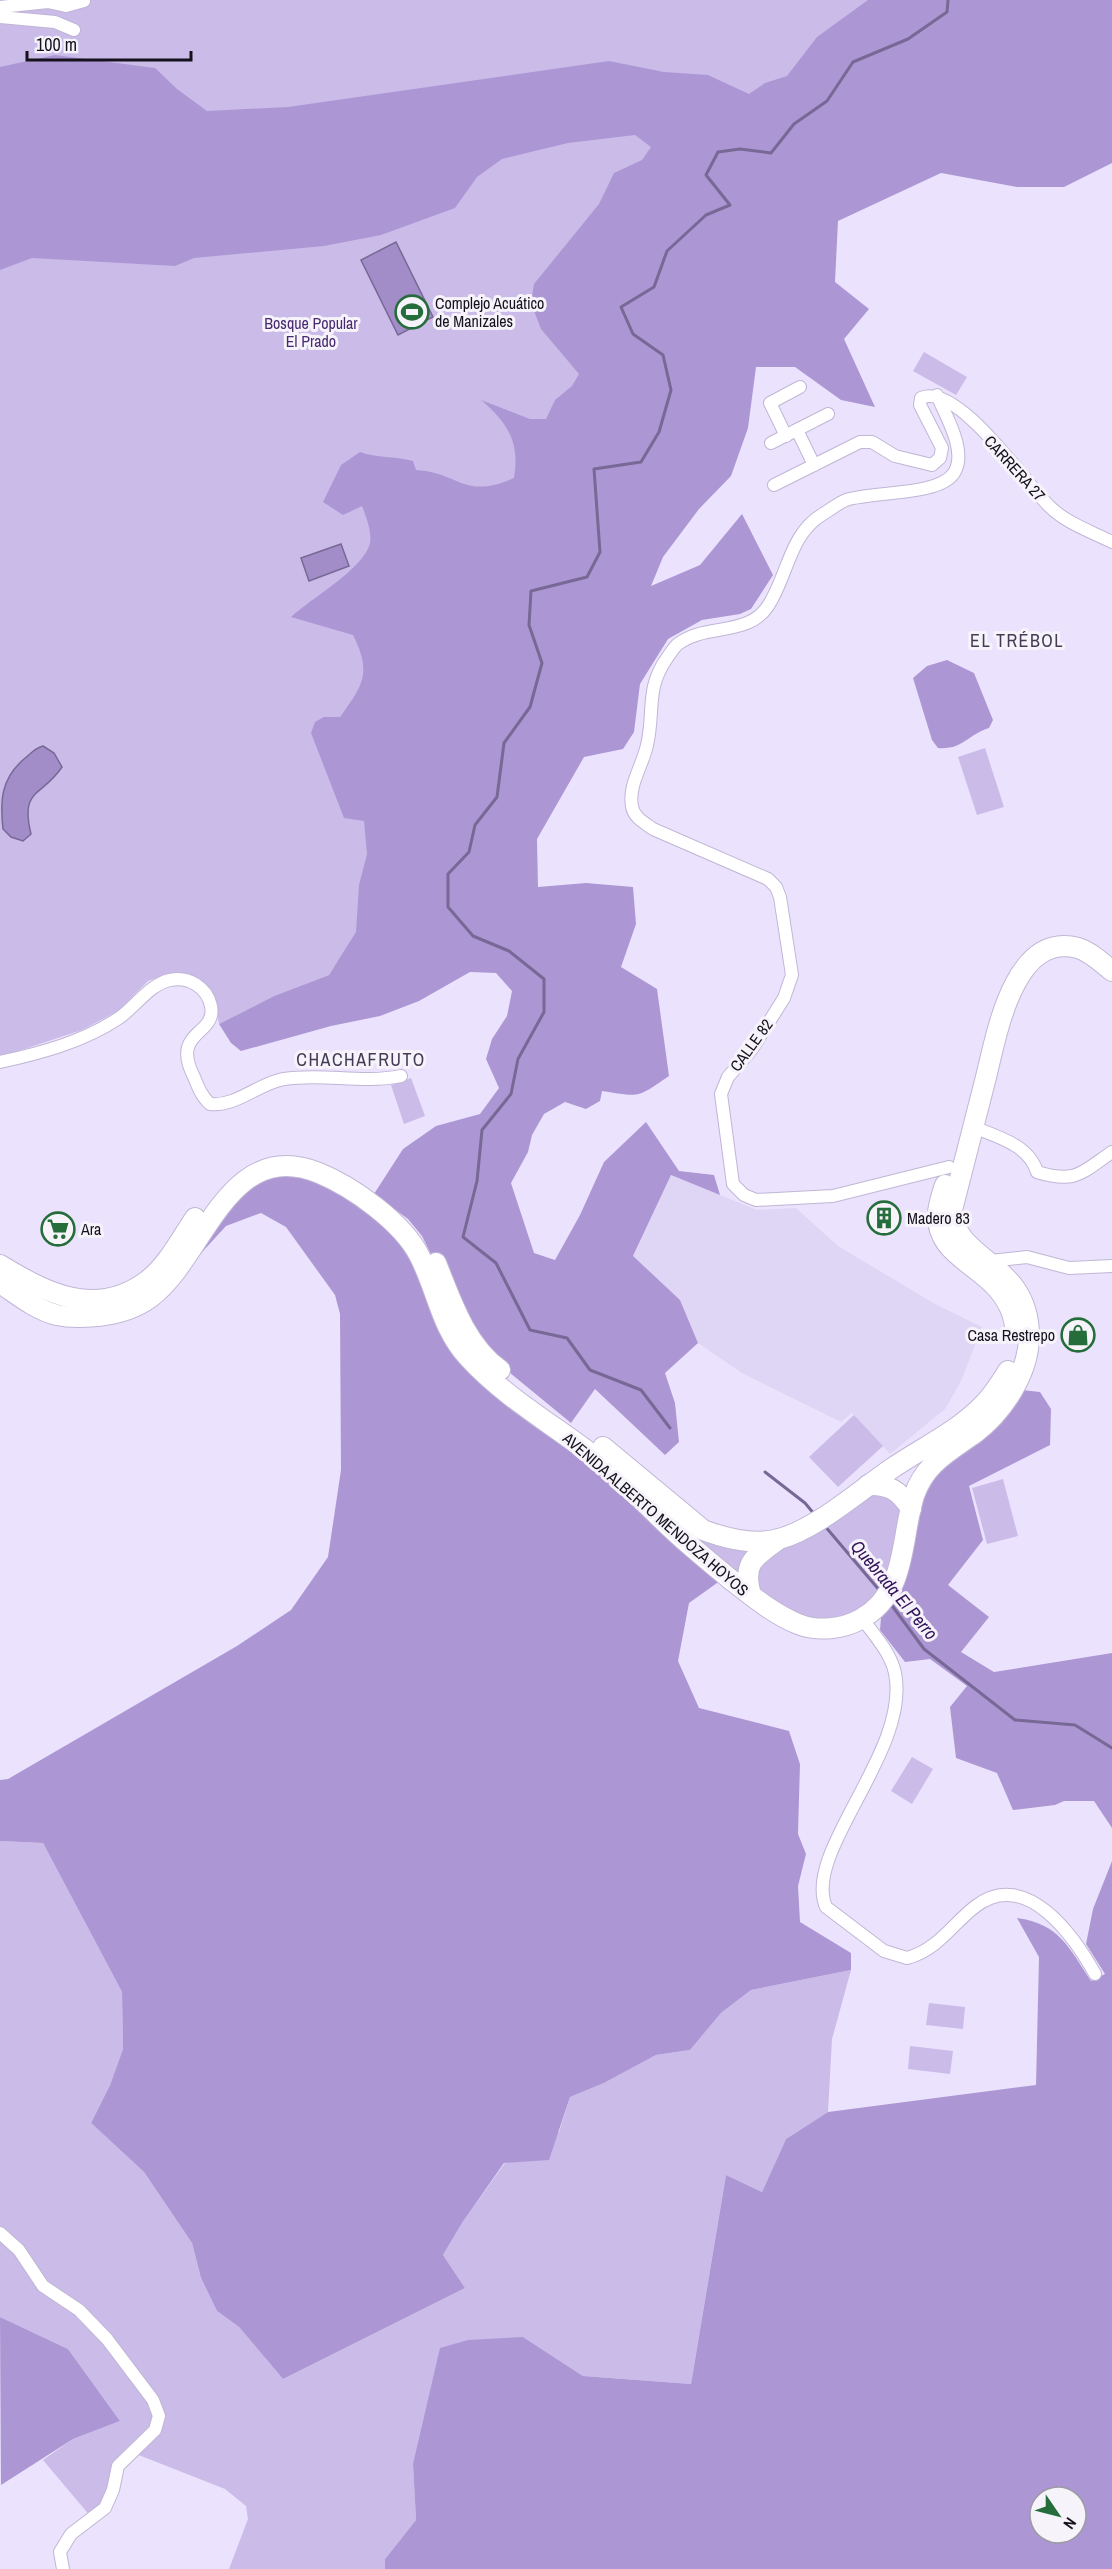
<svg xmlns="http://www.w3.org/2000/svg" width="1112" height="2569" font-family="'Archivo Narrow',sans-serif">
<rect width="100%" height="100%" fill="#ebe3fd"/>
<path fill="#dfd5f5" d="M671,1175l86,35 39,-2 42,38 97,58 47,23 -21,54 -16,28 -55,45 -38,-41 -11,9 -99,-49 -44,-30 -18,-43 -47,-43z"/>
<g fill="#cabbe9">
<path d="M0,0h948l-406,663 -213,312 -55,21 -55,28 -5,-27 -15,-19 -31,-4 -20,7 -30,30 -36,19 -82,27z"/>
<path d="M924,352l43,25 -11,18 -43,-24z"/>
<path d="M985,748l19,59 -27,8 -19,-58z"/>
<path d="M411,1078l14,38 -21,8 -13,-39z"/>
<path d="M854,1415l29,31 -45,41 -29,-30z"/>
<path d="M1003,1479l15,57 -31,8 -15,-56z"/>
<path d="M877,1490l28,19 -14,70 -25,28 -18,11 -44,3 -51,-33 1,-20 10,-11z"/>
<path d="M664,1508l96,38 -19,34 -46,-38z"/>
<path d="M912,1757l21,12 -21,35 -21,-13z"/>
<path d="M0,1841l43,2 79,149 1,57 -13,36 -19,38 53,49 48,71 9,35 16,33 22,16 44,52 182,-91 -22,-33 19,-32 43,-60 54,-31 11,-35 34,-14 52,-28 34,-5 31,-37 30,-23 100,-20 -19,69 -4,73 -42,27 -24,53 -36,-17 -35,209 -108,-8 -60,-39 -110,127 3,56 -31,39v10h-156l19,-50 -2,-13 -21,-17 -94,-37 -18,38 -22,27 -48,-57 30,-21 47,-18 -52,-72 -68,-32z"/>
<path d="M929,2003l36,4 -2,22 -37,-4z"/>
<path d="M910,2046l43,5 -3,23 -42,-5z"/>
</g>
<g fill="#ac97d4" fill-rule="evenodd">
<path d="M868,0h244v163l-48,24h-47l-76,-14 -103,48 -3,61 34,27 -25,30 31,68 -34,-7 -46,-33h-39l-8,61 -17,48 -32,33 -36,48 -12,29 49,-21 42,-51 31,61 -22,34 -11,5 -38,6 -34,19 -28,45 -6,48 -11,17 -39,8 -47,82 1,48 48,-4 47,4 3,37 -15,43 36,22 12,87c-32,22 -28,21 -67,15l-2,10 -14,8 -21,-7 -21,12 -12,21 -4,17 -17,31 23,70 21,7 25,-45 24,-53 42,-40 33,49 35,4 6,20 -49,-20 -38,81 47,44 18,43 -33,30 10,30 4,39 -14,13 -70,-66 -24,34 -95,-78 -54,-109 -14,-17 -34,-25 29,-45 33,-23 44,-12 19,-26 -13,-29 6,-20 15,-23 5,-25 -16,-18 -26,-1 -51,29 -39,15 -49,10 -90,25 -10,-8 -12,-19 55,-28 55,-21 27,-43 3,-47 8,-31 -3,-33 -20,-3 -33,-85 4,-11 9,-5h16c23,-32 32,-44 13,-82l-62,-18c19,-18 74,-49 79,-74 2,-12 -4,-26 -8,-37l-19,9 -20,-13 18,-37 19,-13c17,6 34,4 53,9l3,9c45,3 47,30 98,8 6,-36 -6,-55 -33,-78l49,19h16l9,-19 17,-14 7,-12 -38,-45 -10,-26 3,-19 65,-80 15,-31 28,-13 9,-13 -16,-12 -67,8 -66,16 -25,18 -22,31 -74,27 -57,11 -130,12 -19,8 -143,-8 -32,12v-203l55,-12 100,13 22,21 30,22 81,-4 321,-46 55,11 44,3 41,19 16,-11 22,-7 30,-39z"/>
<path d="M947,660l27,13 19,47 -4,8c-22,7 -26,22 -51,20l-6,-8 -19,-62 14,-12z"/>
<path d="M305,1168l93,58 68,129 136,108 122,115 -35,25 -11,58 21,47 90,23 11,33 -2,70 8,20 -8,32 2,36 51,31v17l-100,20 -30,23 -31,37 -34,5 -52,28 -34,14 -21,63 -45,3 -42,60 -19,32 22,33 -182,91 -44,-52 -22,-16 -16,-33 -9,-35 -48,-71 -53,-49 19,-38 13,-36 -1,-57 -79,-149 -43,-2v-61l8,-1 229,-133 54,-36 37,-53 13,-87 -1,-156 -5,-19 -49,-68 -25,-14 -35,13 -33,36 47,-79z"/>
<path d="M1022,1390l18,2 11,17 -1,36 -81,41 14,54 -35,45 41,32 -28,35 33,20 118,-19v175l-18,-27h-30l-9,4 -42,5 -16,-37 -41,-15 -6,-51 17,-21 -37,-27 -25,3 -25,-32 1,-12 20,-26 23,-94 15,-28z"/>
<path d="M1112,1861v708h-727v-10l31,-39 -3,-56 27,-116 28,-8 55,-3 60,39 108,8 35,-209 36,17 24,-53 42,-27 208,-27 3,-128 -22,-39c43,6 52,30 74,63l14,-7 -19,-30 7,-35zM1040,2497h36v36h-36z"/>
<path d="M0,2317l68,32 52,72 -47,18 -72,46z"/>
</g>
<g fill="#a28dc9" stroke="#786895" stroke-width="1.5">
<path d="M396,242l37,75 -35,18 -37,-75z"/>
<path d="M341,544l8,22 -40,15 -8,-23z"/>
<path d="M43,746l11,7 8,14c-21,31 -42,21 -31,67l-8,7 -12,-4 -8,-8c-3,-29 -2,-50 21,-70 8,-6 9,-10 19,-13z"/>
</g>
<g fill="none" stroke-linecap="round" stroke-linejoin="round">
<g stroke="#786895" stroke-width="3">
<path d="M670,1428l-29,-38 -51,-20 -23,-32 -37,-8 -34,-67 -33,-26 14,-56 5,-51 29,-36 7,-35 26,-47v-33l-35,-28 -36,-15 -25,-29v-33l21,-22 6,-27 22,-28 7,-54 26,-36 12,-44 -13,-38 2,-34 56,-14 13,-25 -6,-83 47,-7 18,-30 12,-42 -8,-35 -30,-21 -12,-27 33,-20 13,-36 39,-36 24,-10 -24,-30 12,-23 22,-3 31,4 23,-29 33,-23 26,-39 55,-23 39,-27 1,-12"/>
<path d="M765,1472l40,31 10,12"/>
<path d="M824,1525l56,66"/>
<path d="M890,1603l34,46 91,71 60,5 37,23"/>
</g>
<defs>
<g id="minor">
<path d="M0,7l48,-5 18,4 18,-5"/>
<path d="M0,17l55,5 19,8"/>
<path d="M937,395c8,20 31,56 17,78 -15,23 -80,18 -108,27 -8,3 -16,10 -23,14 -34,20 -35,62 -55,92 -20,31 -63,17 -90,38 -4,3 -8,10 -11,14 -22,31 -12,54 -20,87 -4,20 -19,40 -15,61 1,11 13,17 21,23l115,50 8,8 4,10 12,78 -8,23 -32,51 -24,28 -7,17 12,90 11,11 12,5 77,-4 116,-29"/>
<path d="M797,430l17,35"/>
<path d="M786,436l-16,-33 30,-16"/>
<path d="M771,443l57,-29"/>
<path d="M774,485l86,-43h12l23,14 37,9 8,-7 2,-10 -22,-43 1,-7c35,-17 104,84 128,108 17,17 41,25 63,36"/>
<path d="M0,1062c41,-9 83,-20 119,-44 16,-11 31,-34 51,-38 18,-4 37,7 41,26 6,30 -41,24 -17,71 4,10 8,20 16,27 26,3 49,-21 74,-25 39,-6 78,5 117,-3"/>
<path d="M973,1127c25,10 56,18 64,45 39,12 44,1 75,-20"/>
<path d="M990,1261l37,-4 42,11 43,-2"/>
<path d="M862,1618c12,17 29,35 33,55 16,78 -93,179 -69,234l58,44 23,7c31,-8 46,-35 69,-52 50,-38 98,30 119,68"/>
<path d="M0,2233l19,17 24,36 36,24 28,29 46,61 6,16 -4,14 -37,36 -5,24 -8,18 -34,26 -11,18 3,17"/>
</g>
<g id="primary">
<path d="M945,1185c-3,9 -6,19 -7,27 -4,53 67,53 77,113"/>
<path d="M436,1263c15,37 29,82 64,107"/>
<path d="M0,1265c46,28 96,54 147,16 20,-15 34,-42 48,-63"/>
<path d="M0,1283c18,12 36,27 57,32 14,3 27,2 41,1 19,-2 37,-7 53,-19 54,-41 76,-161 168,-124 34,14 83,49 100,82 18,34 22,73 49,102 38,42 91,71 135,106 25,21 47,46 71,68 18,17 37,32 56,48 21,16 43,35 68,45 20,8 45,5 63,-5 47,-27 39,-79 53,-123 10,-32 36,-45 61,-63 29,-22 54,-61 54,-97 0,-75 -75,-74 -77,-126 11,-43 22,-86 33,-129 11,-42 27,-150 93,-133 13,4 24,15 34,23"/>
<path d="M603,1447l100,83c24,9 51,16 76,9 37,-10 80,-48 112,-70 29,-20 64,-36 90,-62 11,-10 19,-23 27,-36"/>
<path d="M868,1485c21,-1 32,6 43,24"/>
<path d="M751,1595c-9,-32 3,-38 28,-56"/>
</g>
</defs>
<use href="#minor" stroke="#c0b6d5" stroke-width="14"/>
<use href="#primary" stroke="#c0b6d5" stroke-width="22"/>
<use href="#minor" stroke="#fff" stroke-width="12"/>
<use href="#primary" stroke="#fff" stroke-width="20"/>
</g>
<defs>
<symbol id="stadium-ring" viewBox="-11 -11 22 22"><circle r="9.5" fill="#f6f4fa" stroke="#256d3a" stroke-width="1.5"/><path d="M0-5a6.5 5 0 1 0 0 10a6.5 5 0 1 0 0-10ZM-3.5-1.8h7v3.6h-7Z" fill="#256d3a"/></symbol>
<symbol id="building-ring" viewBox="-11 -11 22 22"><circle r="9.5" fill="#f6f4fa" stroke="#256d3a" stroke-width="1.5"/><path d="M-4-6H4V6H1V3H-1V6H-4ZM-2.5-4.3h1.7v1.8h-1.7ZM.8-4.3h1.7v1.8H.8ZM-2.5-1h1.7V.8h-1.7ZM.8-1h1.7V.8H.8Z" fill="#256d3a"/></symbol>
<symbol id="supermarket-ring" viewBox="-11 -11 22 22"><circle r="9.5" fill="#f6f4fa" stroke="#256d3a" stroke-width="1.5"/><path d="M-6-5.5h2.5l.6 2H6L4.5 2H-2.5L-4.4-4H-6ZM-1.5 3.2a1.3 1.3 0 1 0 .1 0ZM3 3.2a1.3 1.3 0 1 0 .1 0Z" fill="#256d3a"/></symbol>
<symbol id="shop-ring" viewBox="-11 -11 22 22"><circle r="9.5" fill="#f6f4fa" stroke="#256d3a" stroke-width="1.5"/><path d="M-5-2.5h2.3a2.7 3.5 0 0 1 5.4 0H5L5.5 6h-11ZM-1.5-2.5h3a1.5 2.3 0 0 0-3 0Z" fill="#256d3a"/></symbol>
</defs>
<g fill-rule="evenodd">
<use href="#stadium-ring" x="393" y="293" width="38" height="38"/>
<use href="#building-ring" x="865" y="1199" width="38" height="38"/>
<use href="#supermarket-ring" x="39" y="1210" width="38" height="38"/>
<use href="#shop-ring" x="1059" y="1316" width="38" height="38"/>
</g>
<g text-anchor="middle" stroke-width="6" stroke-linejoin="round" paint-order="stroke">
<g font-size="16" fill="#16121d" stroke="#f6f4fa" text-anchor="start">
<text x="435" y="309">Complejo Acuático<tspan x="435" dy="18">de Manizales</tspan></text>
<text x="907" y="1224">Madero 83</text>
<text x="81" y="1235">Ara</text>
<text x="1055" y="1341" text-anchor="end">Casa Restrepo</text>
</g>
<g font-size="16" fill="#482972" stroke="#f6f4fa">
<text x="311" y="329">Bosque Popular<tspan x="311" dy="18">El Prado</tspan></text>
</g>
<g font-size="16" fill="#16121d" stroke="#f6f4fa">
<text transform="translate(1015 468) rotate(48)" y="6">CARRERA 27</text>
<text transform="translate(751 1045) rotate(-54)" y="6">CALLE 82</text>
<text transform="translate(656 1514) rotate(41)" y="6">AVENIDA ALBERTO MENDOZA HOYOS</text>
</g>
<g font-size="18" letter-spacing="1.5" fill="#443b55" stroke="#f6f4fa">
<text x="1017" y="647">EL TRÉBOL</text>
<text x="361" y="1066">CHACHAFRUTO</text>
</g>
<g font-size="18" font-style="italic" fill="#34135a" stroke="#f6f4fa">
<text transform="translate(894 1590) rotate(50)" y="6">Quebrada El Perro</text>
</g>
</g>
<g transform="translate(1058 2515) rotate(125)"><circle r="28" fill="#f6f4fa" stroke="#9c9aa2" stroke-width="1.5"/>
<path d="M0-4.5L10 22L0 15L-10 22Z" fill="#256d3a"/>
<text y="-9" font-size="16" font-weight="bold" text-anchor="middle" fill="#16121d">N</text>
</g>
<path d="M27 51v9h164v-9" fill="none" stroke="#16121d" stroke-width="3"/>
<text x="36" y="51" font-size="18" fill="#16121d" stroke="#f6f4fa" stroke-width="4.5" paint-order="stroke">100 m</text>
</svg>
